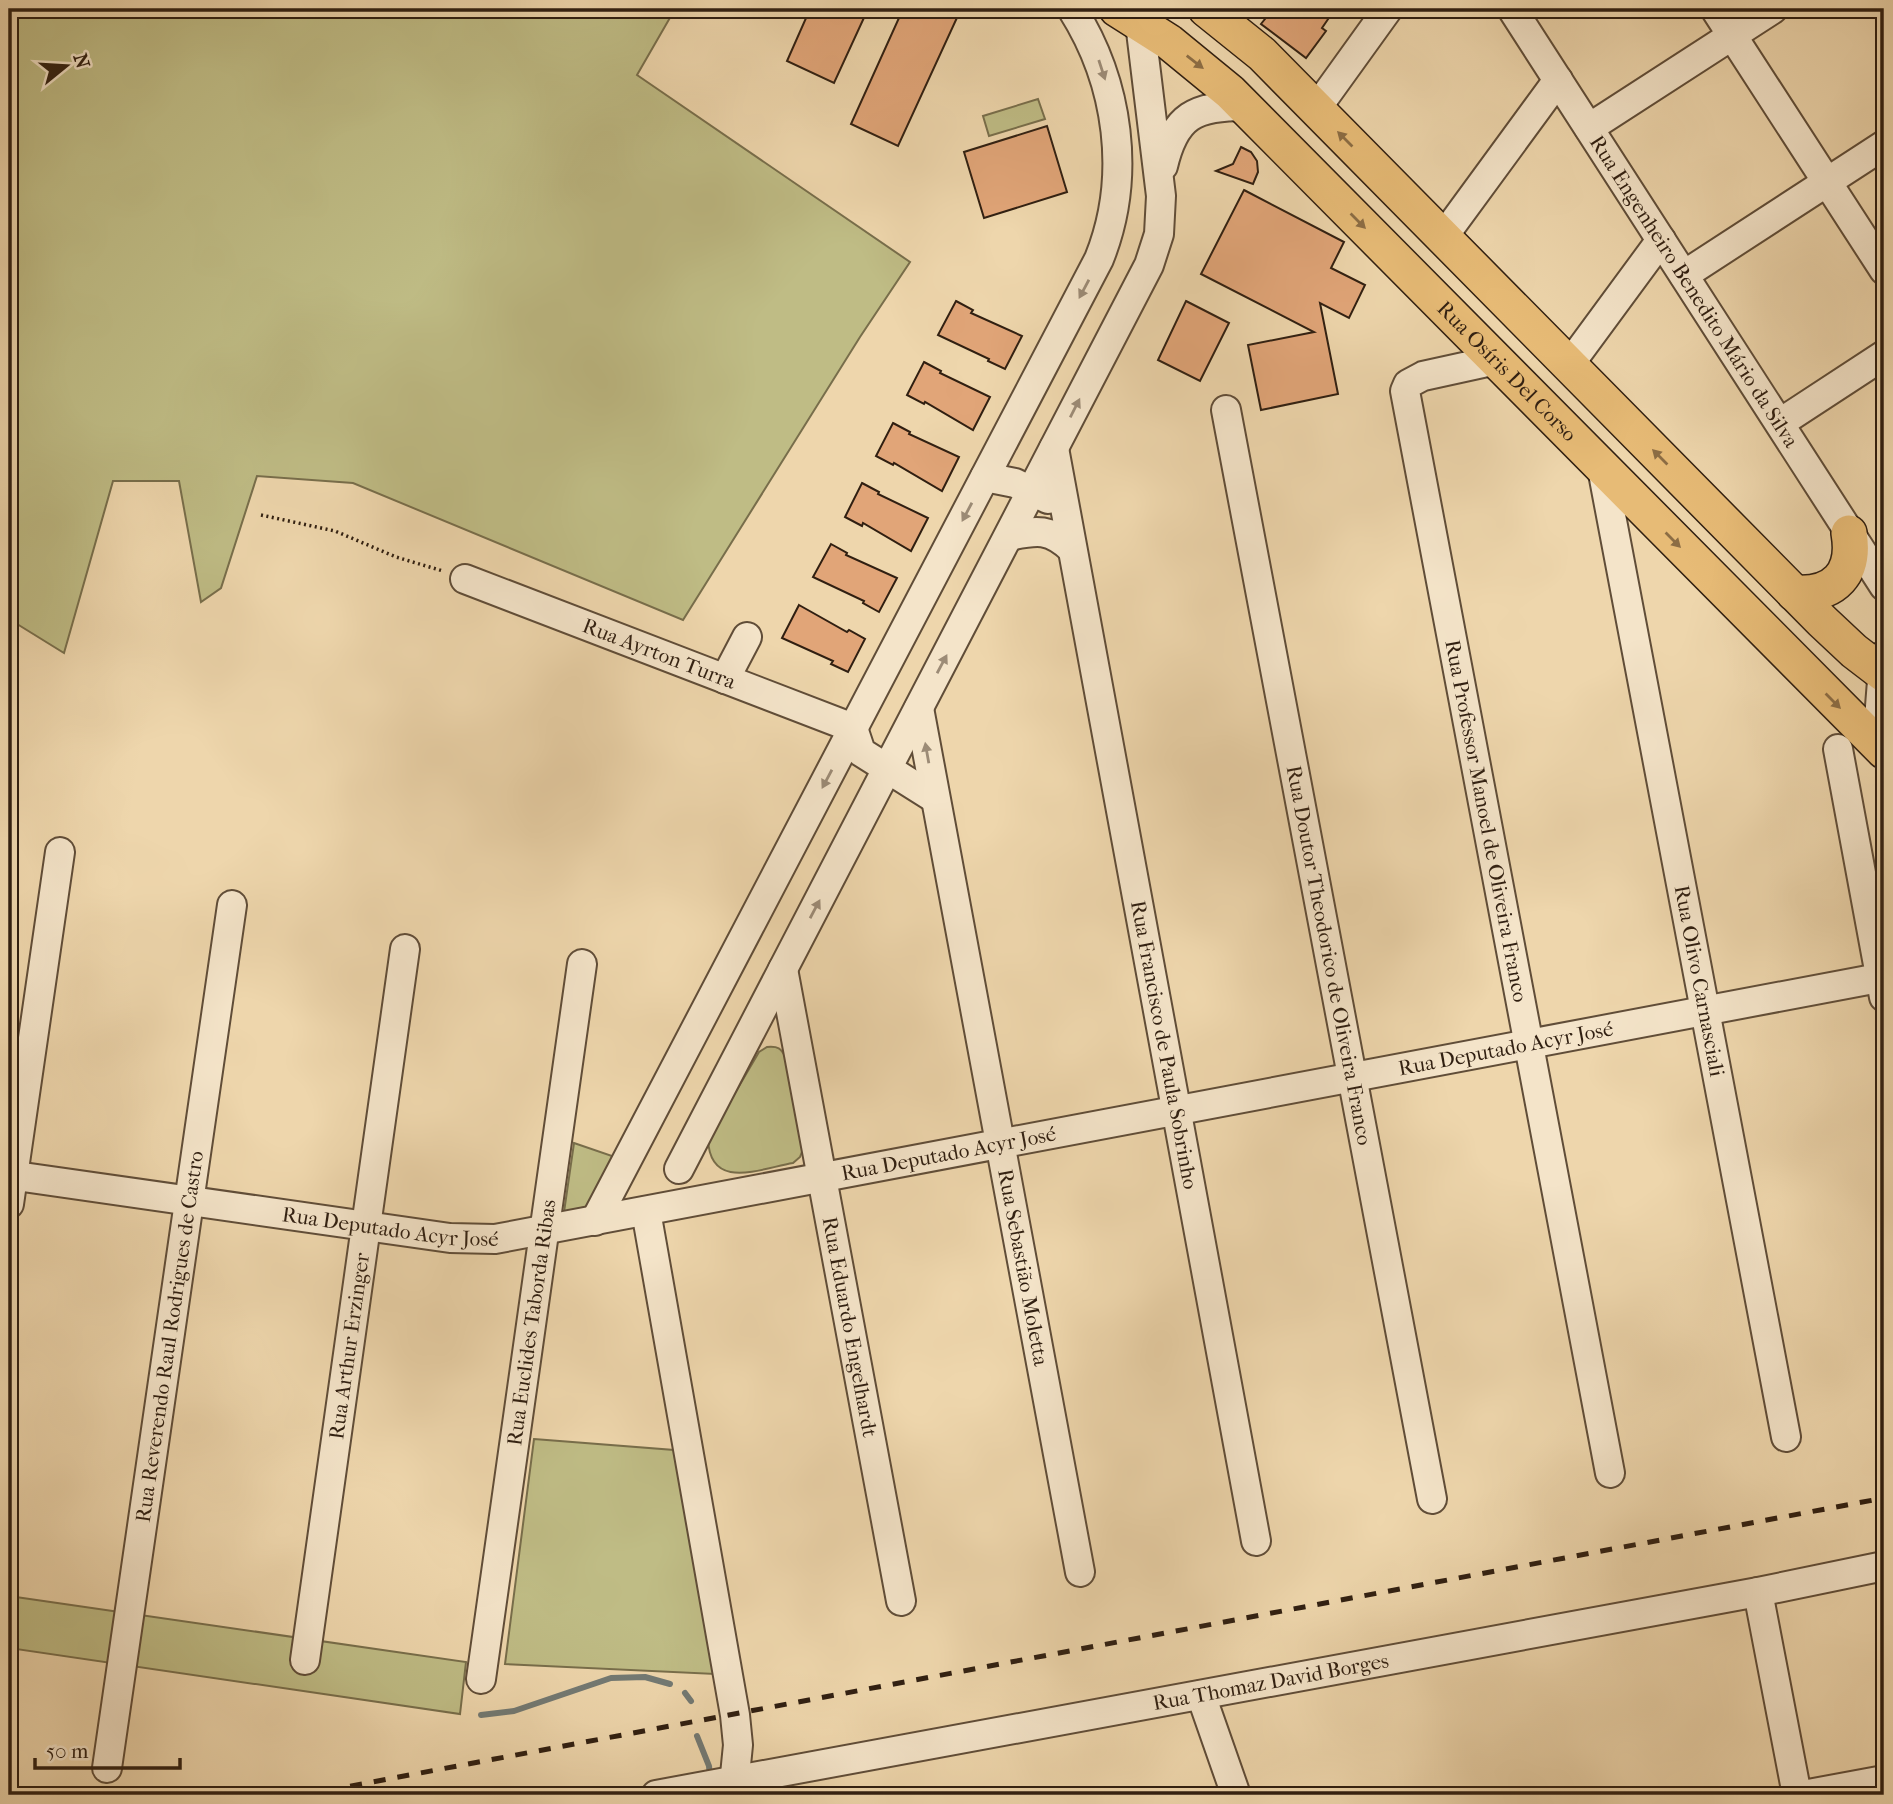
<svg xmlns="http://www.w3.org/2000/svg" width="1893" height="1804" font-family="'IM FELL French Canon',serif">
<rect width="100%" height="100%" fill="#eed6ac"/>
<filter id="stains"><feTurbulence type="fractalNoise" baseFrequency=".00286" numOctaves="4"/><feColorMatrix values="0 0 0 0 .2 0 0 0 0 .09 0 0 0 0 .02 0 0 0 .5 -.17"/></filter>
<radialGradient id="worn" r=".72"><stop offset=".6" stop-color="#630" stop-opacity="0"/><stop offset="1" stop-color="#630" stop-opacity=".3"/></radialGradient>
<g fill="#bfbc85" stroke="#786e4b" stroke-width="2">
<path d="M9,9h666l-38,66 273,187 -50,75 -177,283 -330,-137 -96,-7 -36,112 -20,14 -22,-121h-66l-49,172 -55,-34z"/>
<path d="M1038,99l7,20 -56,17 -6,-20z"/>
<path d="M767,1047c11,-1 14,1 19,11l17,91 -3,8 -7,6c-34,6 -83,28 -85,-24l51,-87z"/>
<path d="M574,1143l41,14 -25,49 -26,6z"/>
<path d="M534,1439l140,11 41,224 -210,-10z"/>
<path d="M9,1596l457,66 -6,52 -451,-66z"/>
</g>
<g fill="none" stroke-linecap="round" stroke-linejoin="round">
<g stroke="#737a74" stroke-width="6">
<path d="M685,1693l6,8"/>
<path d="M481,1715l33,-4 97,-33 34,-1 25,7"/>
<path d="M697,1736l12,30 1,11"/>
</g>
</g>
<g fill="#e1a578" stroke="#301f11" stroke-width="2">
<path d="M810,9h58l-34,74 -47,-22z"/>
<path d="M903,9h58l-63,137 -47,-22z"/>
<path d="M1273,9h62l-13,19 4,3 -20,27 -45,-34z"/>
<path d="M1047,126l20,66 -83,26 -20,-66z"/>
<path d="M1241,147l10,5 6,9 1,11 -5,12 -37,-13 17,-7z"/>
<path d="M1244,190l100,52 -13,26 34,17 -16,33 -29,-15 18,91 -77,16 -13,-65 66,-13 -113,-58z"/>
<path d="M956,301l17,9 -2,3 51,23 -17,33 -17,-8 1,-2 -51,-24z"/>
<path d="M1186,301l43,22 -29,58 -42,-21z"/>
<path d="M924,362l17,9 -1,2 50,24 -17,33 -48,-28 -1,2 -17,-9z"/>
<path d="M893,423l17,9 -1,2 50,23 -17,34 -48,-28 -1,2 -17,-9z"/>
<path d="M862,483l17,9 -1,2 50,24 -17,33 -48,-28 -1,3 -17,-9z"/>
<path d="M831,544l16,9 -1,2 51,23 -18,34 -16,-9 1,-2 -51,-24z"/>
<path d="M799,605l48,27 2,-2 16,9 -17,33 -17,-8 2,-3 -51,-23z"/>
</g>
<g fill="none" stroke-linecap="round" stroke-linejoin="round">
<defs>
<g id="minor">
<path id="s1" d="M1512,9l372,577"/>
<path d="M1715,9l169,261"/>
<path d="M1316,109l72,-100"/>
<path d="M1589,128l184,-119"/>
<path d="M1163,166c12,-51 32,-60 82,-60"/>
<path d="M1443,237l115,-157"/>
<path d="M1684,275l200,-130"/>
<path id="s2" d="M1496,360l-73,16 -15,8 -3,7 205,1082"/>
<path d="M1569,365l92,-125"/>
<path id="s3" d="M1226,410l206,1089"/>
<path d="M1780,423l104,-68"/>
<path id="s4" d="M1054,448l202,1093"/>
<path id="s5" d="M1602,468l184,969"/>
<path d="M985,477l30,6 33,16"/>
<path d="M1009,536c28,-6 41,-8 63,13"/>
<path id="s6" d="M465,579l388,149 8,24 73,46"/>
<path d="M725,679l22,-42"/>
<path id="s7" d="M919,708l161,864"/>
<path d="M1877,745l7,-90"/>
<path d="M1838,749l46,248"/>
<path id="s8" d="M783,969l118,632"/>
<path d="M679,1169l470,-904 10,-31 2,-38 -21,-173"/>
<path id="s9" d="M9,1175l441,63 45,1 1389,-262"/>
<path d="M9,1204l51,-352"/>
<path d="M646,1211l89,504 3,30 -5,50"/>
<path d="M595,1221l504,-962c33,-82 20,-176 -27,-250"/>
<path d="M1758,1592l39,203"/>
<path id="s10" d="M305,1660l100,-711"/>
<path id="s11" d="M481,1679l101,-715"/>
<path d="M1201,1695l35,100"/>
<path id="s12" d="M107,1768l125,-863"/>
<path id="s13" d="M656,1795l1102,-203 126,-26"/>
<path d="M1803,1795l81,-15"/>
</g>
<g id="major">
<path id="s14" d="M1117,9l52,33 61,50 654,659"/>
<path d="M1206,9l56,45 560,567 32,30 30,23"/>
<path d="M1794,593c41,3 62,-20 55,-60"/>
</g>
</defs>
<use href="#minor" stroke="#604d38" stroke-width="32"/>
<use href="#major" stroke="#301f11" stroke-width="38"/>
<path stroke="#301f11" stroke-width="3.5" stroke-dasharray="2 3.5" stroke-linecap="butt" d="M261,515l74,16 61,26 47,14"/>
<use href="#minor" stroke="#f4e4c9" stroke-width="28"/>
<use href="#major" stroke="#e7bb76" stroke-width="35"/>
<path stroke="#301f11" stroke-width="5" stroke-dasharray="12 12" stroke-linecap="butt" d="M303,1795l1581,-297"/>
</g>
<defs><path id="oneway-solid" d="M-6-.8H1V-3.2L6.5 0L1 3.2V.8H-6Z" transform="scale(1.75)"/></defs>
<g fill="#8c6d44">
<use href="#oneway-solid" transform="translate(1195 62) rotate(38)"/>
<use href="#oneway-solid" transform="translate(1345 139) rotate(-135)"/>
<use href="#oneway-solid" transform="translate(1358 221) rotate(45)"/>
<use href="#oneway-solid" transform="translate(1660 457) rotate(-135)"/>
<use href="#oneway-solid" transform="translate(1673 540) rotate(45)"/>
<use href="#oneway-solid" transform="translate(1833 701) rotate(45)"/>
</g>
<g fill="#9c8b76">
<use href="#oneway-solid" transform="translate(1102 70) rotate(72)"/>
<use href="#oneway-solid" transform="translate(1084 289) rotate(118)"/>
<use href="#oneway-solid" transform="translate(1075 408) rotate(-63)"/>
<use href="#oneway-solid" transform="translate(967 512) rotate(118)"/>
<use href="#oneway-solid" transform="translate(942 664) rotate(-62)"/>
<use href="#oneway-solid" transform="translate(927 753) rotate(-100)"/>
<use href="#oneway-solid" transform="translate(827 779) rotate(118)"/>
<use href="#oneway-solid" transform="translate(815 909) rotate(-62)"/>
</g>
<g text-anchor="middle" stroke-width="5" stroke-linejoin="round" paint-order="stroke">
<g font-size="21" fill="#301f11" stroke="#f4e4c9">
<text dy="7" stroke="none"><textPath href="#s1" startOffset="336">Rua Engenheiro Benedito Mário da Silva</textPath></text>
<text dy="7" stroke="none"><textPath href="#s14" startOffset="534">Rua Osíris Del Corso</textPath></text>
<text dy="7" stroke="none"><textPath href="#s6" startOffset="208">Rua Ayrton Turra</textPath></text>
<text dy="7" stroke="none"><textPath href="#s2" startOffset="537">Rua Professor Manoel de Oliveira Franco</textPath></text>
<text dy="7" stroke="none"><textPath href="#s3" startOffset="555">Rua Doutor Theodorico de Oliveira Franco</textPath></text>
<text dy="7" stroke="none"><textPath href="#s5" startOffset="522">Rua Olivo Carnasciali</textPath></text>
<text dy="7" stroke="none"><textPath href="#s4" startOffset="607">Rua Francisco de Paula Sobrinho</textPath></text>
<text dy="7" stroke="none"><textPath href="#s9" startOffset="1519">Rua Deputado Acyr José</textPath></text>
<text dy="7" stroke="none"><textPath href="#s9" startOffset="952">Rua Deputado Acyr José</textPath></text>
<text dy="7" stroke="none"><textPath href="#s9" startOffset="385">Rua Deputado Acyr José</textPath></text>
<text dy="7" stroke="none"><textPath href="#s7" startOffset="569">Rua Sebastião Moletta</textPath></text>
<text dy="7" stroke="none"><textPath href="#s11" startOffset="360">Rua Euclides Taborda Ribas</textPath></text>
<text dy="7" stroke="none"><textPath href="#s8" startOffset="364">Rua Eduardo Engelhardt</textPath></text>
<text dy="7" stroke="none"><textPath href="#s12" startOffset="436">Rua Reverendo Raul Rodrigues de Castro</textPath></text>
<text dy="7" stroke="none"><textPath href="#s10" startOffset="317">Rua Arthur Erzinger</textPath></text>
<text dy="7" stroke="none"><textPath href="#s13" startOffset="625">Rua Thomaz David Borges</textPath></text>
</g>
</g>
<rect width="1893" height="1804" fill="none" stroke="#eed6ac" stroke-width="35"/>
<rect x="10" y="10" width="1872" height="1783" fill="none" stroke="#301f11" stroke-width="3.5"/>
<rect x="18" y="18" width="1858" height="1769" fill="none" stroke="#301f11" stroke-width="2"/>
<g transform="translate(66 66) rotate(72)" stroke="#f4e4c9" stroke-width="5" paint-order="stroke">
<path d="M0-5L12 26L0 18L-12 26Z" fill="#301f11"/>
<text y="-10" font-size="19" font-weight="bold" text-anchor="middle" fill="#301f11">N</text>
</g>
<path d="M35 1758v10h145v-10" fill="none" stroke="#301f11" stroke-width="3.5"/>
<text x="46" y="1758" font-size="21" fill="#301f11" stroke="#f4e4c9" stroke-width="5" paint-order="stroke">50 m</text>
<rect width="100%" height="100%" filter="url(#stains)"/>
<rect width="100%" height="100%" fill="url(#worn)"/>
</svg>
